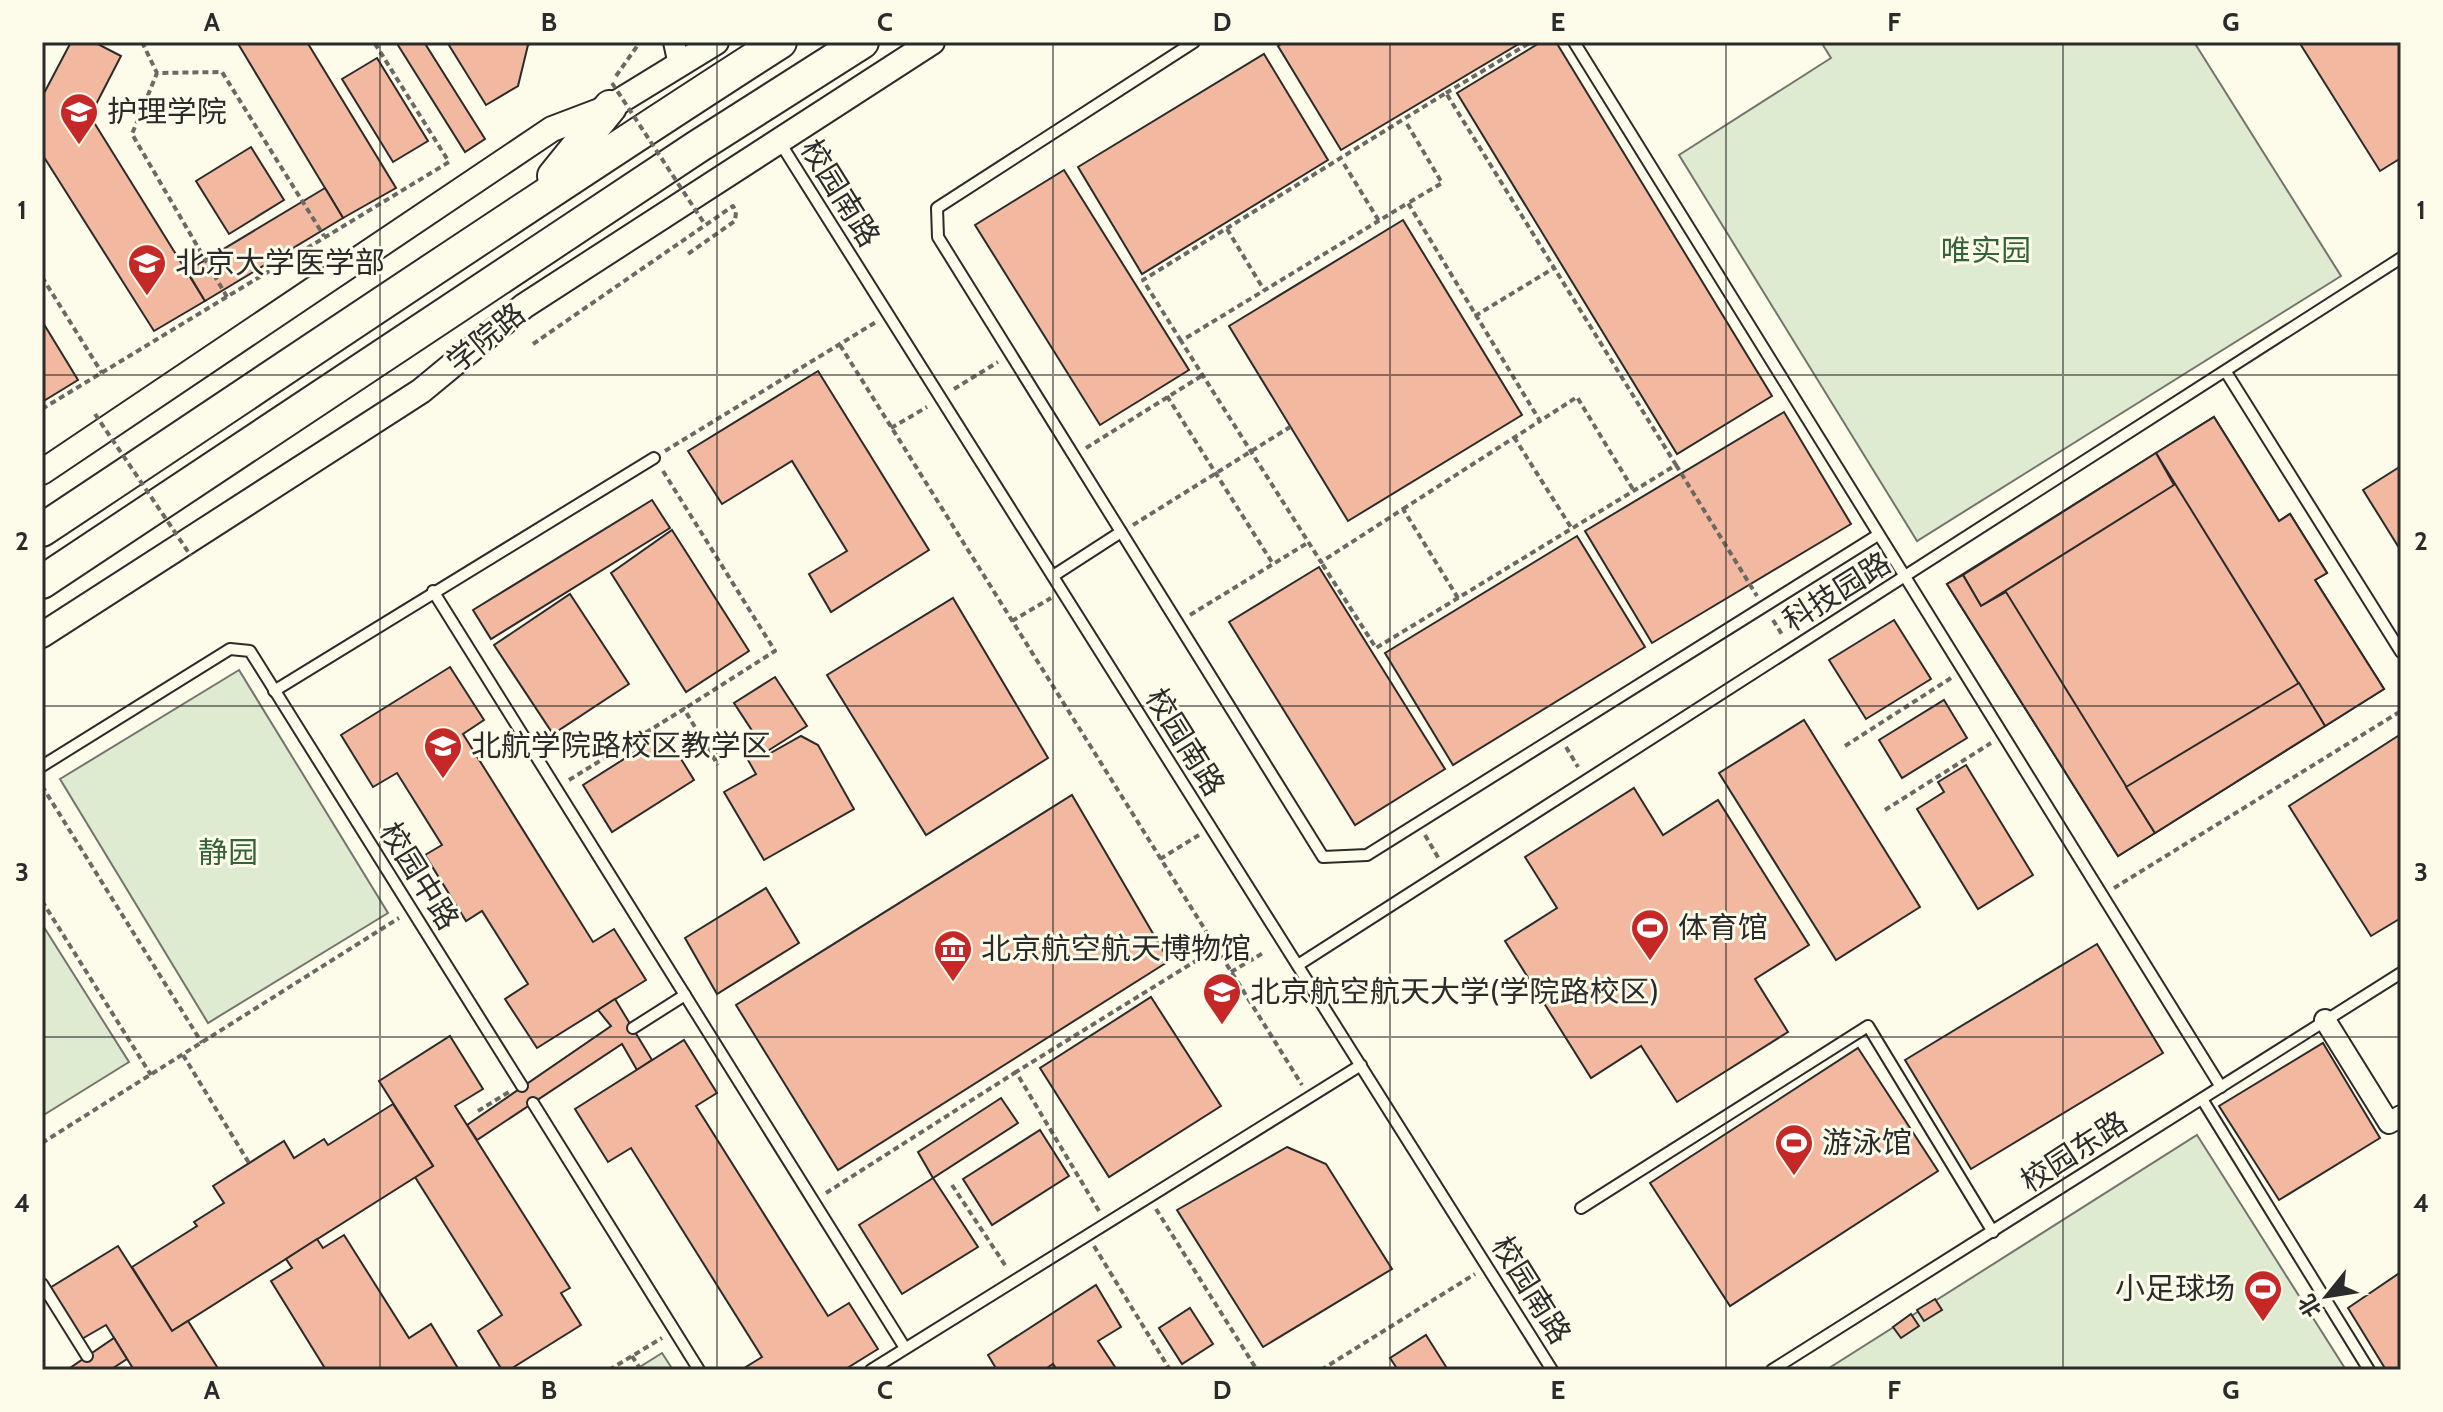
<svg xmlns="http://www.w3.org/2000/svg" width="2443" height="1412" font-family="Cabin,'Noto Sans SC',sans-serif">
<rect width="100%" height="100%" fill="#fdfbea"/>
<g fill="#deebd1" stroke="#74746e" stroke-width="2">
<path d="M1821,42h373l147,234 -424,265 -238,-386 152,-97z"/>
<path d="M239,670l149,243 -180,110 -148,-244z"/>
<path d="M42,924l87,138 -87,54z"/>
<path d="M2197,1135l149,235h-520z"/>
<path d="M662,1353l11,17h-38z"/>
</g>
<g fill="#f2b8a0" stroke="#2b2b2b" stroke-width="2">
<path d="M71,42h23l27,14 -31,60 115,185 -51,30 -112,-177v-57z"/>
<path d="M237,42h70l89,146 -53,30z"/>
<path d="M396,42h28l61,97 -20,13z"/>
<path d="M447,42h87l-6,3 -10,41 -32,19z"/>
<path d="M1285,42h237l-181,108 -63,-104z"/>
<path d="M1541,42h15l216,354 -95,58 -220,-361z"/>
<path d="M2299,42h102v116l-21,13z"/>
<path d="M1264,54l64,106 -186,114 -64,-107z"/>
<path d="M377,58l51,83 -35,21 -51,-83z"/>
<path d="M251,147l33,53 -55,34 -33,-53z"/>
<path d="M1064,170l125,200 -89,55 -125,-200z"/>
<path d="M325,188l18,30 -138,83 -18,-30z"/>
<path d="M1403,220l119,195 -174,106 -119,-195z"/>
<path d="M42,321l36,59 -36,22z"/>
<path d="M818,371l111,179 -98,62 -22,-38 38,-23 -55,-90 -70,43 -34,-53z"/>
<path d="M1784,412l67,112 -199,119 -67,-112z"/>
<path d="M2214,417l65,104 11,-7 37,59 -12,7 69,109 -266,167 -171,-272z"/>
<path d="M2214,417l65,104 11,-7 37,59 -12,7 69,109 -59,37 -169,-273z"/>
<path d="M2156,453l18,32 -193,121 -18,-31z"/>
<path d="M2401,466v85l-38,-61z"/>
<path d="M652,500l18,28 -179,111 -18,-29z"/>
<path d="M672,530l77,121 -63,41 -75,-119z"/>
<path d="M1577,536l68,111 -192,118 -68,-112z"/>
<path d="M1319,567l126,202 -90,56 -126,-203z"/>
<path d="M1963,575l18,31 25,-14 149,241 -37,23 -171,-272z"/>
<path d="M570,594l59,90 -76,50 -59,-89z"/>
<path d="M953,598l95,160 -122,77 -99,-160z"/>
<path d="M1894,620l37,59 -65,40 -37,-59z"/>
<path d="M450,667l34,53 -21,14 130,208 21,-13 32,51 -109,68 -32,-49 23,-15 -46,-73 -16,10 -41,-66 17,-10 -45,-72 -24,14 -32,-52z"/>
<path d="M775,677l32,49 -41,26 -32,-49z"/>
<path d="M2299,683l26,43 -170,107 -29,-46z"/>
<path d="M1944,700l23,38 -65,40 -23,-38z"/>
<path d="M1804,720l116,187 -84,53 -117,-187z"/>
<path d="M665,733l29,47 -82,52 -29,-47z"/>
<path d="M2401,734v184l-30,18 -82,-130z"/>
<path d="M801,736l17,9 36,64 -90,51 -40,-68 32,-18 -12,-21 16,-8 7,10z"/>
<path d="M1966,765l67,110 -55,34 -61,-100 27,-17 -6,-10z"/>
<path d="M1634,788l29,47 55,-35 91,145 -54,34 33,53 -111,70 -36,-56 -50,32 -86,-137 52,-33 -32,-51z"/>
<path d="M1072,795l97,166 -331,209 -102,-165z"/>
<path d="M766,888l33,55 -82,51 -32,-56z"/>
<path d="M2097,944l66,109 -192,116 -66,-109z"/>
<path d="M1151,997l70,109 -112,71 -69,-109z"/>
<path d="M615,999l37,61 -15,10 -15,-26 -145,96 -10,-15 144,-99 -13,-16z"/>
<path d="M450,1036l33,53 -28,17 115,182 -9,5 20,32 -72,45h-7l-24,-39 24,-16 -87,-138 18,-11 -54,-85z"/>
<path d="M684,1040l33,53 -21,13 132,210 21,-13 29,46 -34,21h-103l21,-13 -131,-209 -23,14 -33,-53z"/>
<path d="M2323,1043l57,95 -101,62 -60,-94z"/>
<path d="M1858,1048l80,123 -208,135 -80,-123z"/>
<path d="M1001,1098l17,25 -85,55 -15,-26z"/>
<path d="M393,1104l40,62 -261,165 -40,-64 65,-41 -3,-4 30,-19 -11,-17 71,-45 10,17 30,-19 4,6z"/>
<path d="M1040,1130l29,46 -77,49 -29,-46z"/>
<path d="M1287,1147l39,17 66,105 -129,78 -86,-137z"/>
<path d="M933,1178l45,69 -76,47 -43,-69z"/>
<path d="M344,1235l65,103 22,-14 28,46h-133l-55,-89 21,-13 -6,-9 31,-20 6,9z"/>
<path d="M118,1246l54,85 16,-10 31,49h-85l-28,-45 -26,15 -32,-51z"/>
<path d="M2401,1272v98h-15l-38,-62z"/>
<path d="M1096,1285l25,42 -23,14 19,29h-60l-4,-6 -9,6h-47l-9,-15z"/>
<path d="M1935,1299l7,11 -18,11 -7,-11z"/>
<path d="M1190,1308l23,36 -31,20 -23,-36z"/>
<path d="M1911,1314l8,12 -18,12 -8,-11z"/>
<path d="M1426,1335l22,35h-50l-8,-12z"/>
<path d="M114,1338l13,21 -17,11h-43z"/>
</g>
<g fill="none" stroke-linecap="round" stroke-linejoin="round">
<defs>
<g id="service">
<path d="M1194,42l-257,166 1,29 385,620 44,-2 511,-320"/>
<path d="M1574,42l647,1045"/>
<path d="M779,141l773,1229"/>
<path d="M2226,372l175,280"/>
<path d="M1053,576l68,-44"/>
<path d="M433,591l472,757"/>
<path d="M274,691l380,-233"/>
<path d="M42,766l188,-117 20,2 272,435"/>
<path d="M1298,965l1103,-707"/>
<path d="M633,1028l52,-33"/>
<path d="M2202,1099l167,271"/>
<path d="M533,1103l166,267"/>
<path d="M1581,1208l287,-182 125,206"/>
<path d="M42,1284l45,72"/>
<path d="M871,1370l490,-305"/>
<path d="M1772,1370l629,-397"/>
</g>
<g id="minor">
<path d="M674,42l5,23"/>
<path d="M2325,1020l64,103 12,-7"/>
</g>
<g id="tertiary">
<path d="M42,472l510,-343 58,-22 106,-65"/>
<path d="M42,635l379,-244 103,-85 408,-264"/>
</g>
<g id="trunk">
<path d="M554,176l56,-69"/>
<path d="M42,530c246,-163 490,-329 738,-488"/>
<path d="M42,582l655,-435 165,-105"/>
</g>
</defs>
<use href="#service" stroke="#2b2b2b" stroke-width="14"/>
<use href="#minor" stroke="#2b2b2b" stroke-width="24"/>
<use href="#tertiary" stroke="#2b2b2b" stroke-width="28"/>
<use href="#trunk" stroke="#2b2b2b" stroke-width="36"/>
<g stroke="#6a6964" stroke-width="4" stroke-dasharray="6 4" stroke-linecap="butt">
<path d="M142,42l15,31"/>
<path d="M616,76l24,-34"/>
<path d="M1446,93l85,-51"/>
<path d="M1407,124l35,59 -34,20"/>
<path d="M1344,164l35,57"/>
<path d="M1227,229l37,61"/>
<path d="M42,277l60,96"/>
<path d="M227,297l-95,-163 25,-61 65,-1 102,164"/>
<path d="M1475,316l79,-48"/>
<path d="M1181,341l-38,-61 303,-187 230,372 -300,183 -55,-86"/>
<path d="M533,344l200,-138 3,6 -1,9 -50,35"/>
<path d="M840,345l462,740"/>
<path d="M954,389l44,-27"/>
<path d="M1167,396l106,168"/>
<path d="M42,409l407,-247 -75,-120"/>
<path d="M891,428l36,-21"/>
<path d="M1514,437l58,92"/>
<path d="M1086,448l117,-73"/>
<path d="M665,451l211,-129"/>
<path d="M1676,465l81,131"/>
<path d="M663,471l112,180 -91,58"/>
<path d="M1403,509l137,-88"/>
<path d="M1133,525l157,-98"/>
<path d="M1458,598l-55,-89 -82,53 -140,-221 227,-138 132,218 37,-24 57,94"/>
<path d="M1190,615l119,-73"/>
<path d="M1773,620l10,16"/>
<path d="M1012,621l39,-23"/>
<path d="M1845,746l106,-68"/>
<path d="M1566,747l12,20"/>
<path d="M569,780l115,-71 34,56"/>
<path d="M42,786l160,257"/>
<path d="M1885,810l106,-67"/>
<path d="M1425,835l14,24"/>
<path d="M1160,859l39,-24"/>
<path d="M2114,888l287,-177"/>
<path d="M42,901l109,174"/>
<path d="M1231,972l32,-19"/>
<path d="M183,1055l66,108"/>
<path d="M478,1111l31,-19"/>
<path d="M42,1143l357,-225"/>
<path d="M952,1185l55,83"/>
<path d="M826,1193l190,-121"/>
<path d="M1156,1209l101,161"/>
<path d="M1099,1211l-83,-139 199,-123"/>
<path d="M1094,1246l76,124"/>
<path d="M632,1356l9,14"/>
<path d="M609,1370l53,-32"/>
<path d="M1321,1370l154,-96"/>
</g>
<use href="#service" stroke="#fdfbea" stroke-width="10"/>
<use href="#minor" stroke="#fdfbea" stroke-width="20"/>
<use href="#tertiary" stroke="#fdfbea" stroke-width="24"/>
<use href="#trunk" stroke="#fdfbea" stroke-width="32"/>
<g stroke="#6a6964" stroke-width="4" stroke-dasharray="6 4" stroke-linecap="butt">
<path d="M612,83l92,140"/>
<path d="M95,414l96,142"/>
</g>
</g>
<path fill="none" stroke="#2b2b2b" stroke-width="2" stroke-opacity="0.55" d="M380,42v1328M717,42v1328M1053,42v1328M1390,42v1328M1726,42v1328M2063,42v1328M42,375h2359M42,706h2359M42,1037h2359"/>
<defs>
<symbol id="university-pin" viewBox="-11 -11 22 30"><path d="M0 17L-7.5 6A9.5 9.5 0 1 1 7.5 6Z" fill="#c62828" stroke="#fdfbea"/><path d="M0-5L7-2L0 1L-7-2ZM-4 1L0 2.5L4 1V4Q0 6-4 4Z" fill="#fff"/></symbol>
<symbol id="stadium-pin" viewBox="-11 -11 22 30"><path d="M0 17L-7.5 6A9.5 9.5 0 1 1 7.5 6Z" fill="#c62828" stroke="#fdfbea"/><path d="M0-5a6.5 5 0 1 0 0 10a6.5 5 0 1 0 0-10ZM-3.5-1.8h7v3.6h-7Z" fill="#fff"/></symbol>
<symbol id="museum-pin" viewBox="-11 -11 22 30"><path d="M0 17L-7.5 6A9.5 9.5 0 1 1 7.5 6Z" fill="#c62828" stroke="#fdfbea"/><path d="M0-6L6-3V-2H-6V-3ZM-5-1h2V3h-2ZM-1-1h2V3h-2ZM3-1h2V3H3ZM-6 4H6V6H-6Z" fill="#fff"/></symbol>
</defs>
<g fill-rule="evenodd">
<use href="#university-pin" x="57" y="90" width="44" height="60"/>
<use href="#university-pin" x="125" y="241" width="44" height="60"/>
<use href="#university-pin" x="421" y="724" width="44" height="60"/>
<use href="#stadium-pin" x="1628" y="906" width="44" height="60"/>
<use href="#museum-pin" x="931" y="927" width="44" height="60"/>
<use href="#university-pin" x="1200" y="970" width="44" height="60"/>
<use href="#stadium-pin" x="1772" y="1121" width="44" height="60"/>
<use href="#stadium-pin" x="2241" y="1267" width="44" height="60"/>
</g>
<g text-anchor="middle" stroke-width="6" stroke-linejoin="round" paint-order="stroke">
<g font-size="30" fill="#2b2b2b" stroke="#fdfbea" text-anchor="start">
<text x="107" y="122">护理学院</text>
<text x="175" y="273">北京大学医学部</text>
<text x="471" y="756">北航学院路校区教学区</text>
<text x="1678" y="938">体育馆</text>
<text x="981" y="959">北京航空航天博物馆</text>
<text x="1250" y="1002">北京航空航天大学(学院路校区)</text>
<text x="1822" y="1153">游泳馆</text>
<text x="2235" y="1299" text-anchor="end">小足球场</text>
</g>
<g font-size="30" fill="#2b2b2b" stroke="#fdfbea">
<text transform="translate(840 193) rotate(58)" y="10">校园南路</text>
<text transform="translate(486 338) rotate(-39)" y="10">学院路</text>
<text transform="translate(1837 592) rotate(-32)" y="10">科技园路</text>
<text transform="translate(1185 742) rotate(58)" y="10">校园南路</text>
<text transform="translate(419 876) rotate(58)" y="10">校园中路</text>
<text transform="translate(2074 1152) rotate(-33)" y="10">校园东路</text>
<text transform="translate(1531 1290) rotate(58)" y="10">校园南路</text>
</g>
<g font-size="30" fill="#34623c" stroke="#fdfbea">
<text x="1986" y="261">唯实园</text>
<text x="228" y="863">静园</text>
</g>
</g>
<rect width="2443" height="1412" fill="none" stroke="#fdfbea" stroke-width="88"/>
<g transform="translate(2327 1296) rotate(240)" stroke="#fdfbea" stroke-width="6" paint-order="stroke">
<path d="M0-6L14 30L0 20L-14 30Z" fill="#2b2b2b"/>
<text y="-12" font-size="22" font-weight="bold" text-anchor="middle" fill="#2b2b2b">北</text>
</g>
<rect x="44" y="44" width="2355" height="1324" fill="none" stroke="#2b2b2b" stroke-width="3"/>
<g font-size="26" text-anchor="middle" font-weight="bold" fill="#2b2b2b">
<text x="212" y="31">A</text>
<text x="549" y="31">B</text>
<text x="885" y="31">C</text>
<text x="1222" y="31">D</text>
<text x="1558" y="31">E</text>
<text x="1894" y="31">F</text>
<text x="2231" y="31">G</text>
<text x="22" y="219">1</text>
<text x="2421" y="219">1</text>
<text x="22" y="550">2</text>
<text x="2421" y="550">2</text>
<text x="22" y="881">3</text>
<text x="2421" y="881">3</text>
<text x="22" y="1212">4</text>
<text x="2421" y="1212">4</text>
<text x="212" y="1399">A</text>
<text x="549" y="1399">B</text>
<text x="885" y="1399">C</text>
<text x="1222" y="1399">D</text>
<text x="1558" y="1399">E</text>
<text x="1894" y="1399">F</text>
<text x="2231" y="1399">G</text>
</g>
</svg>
